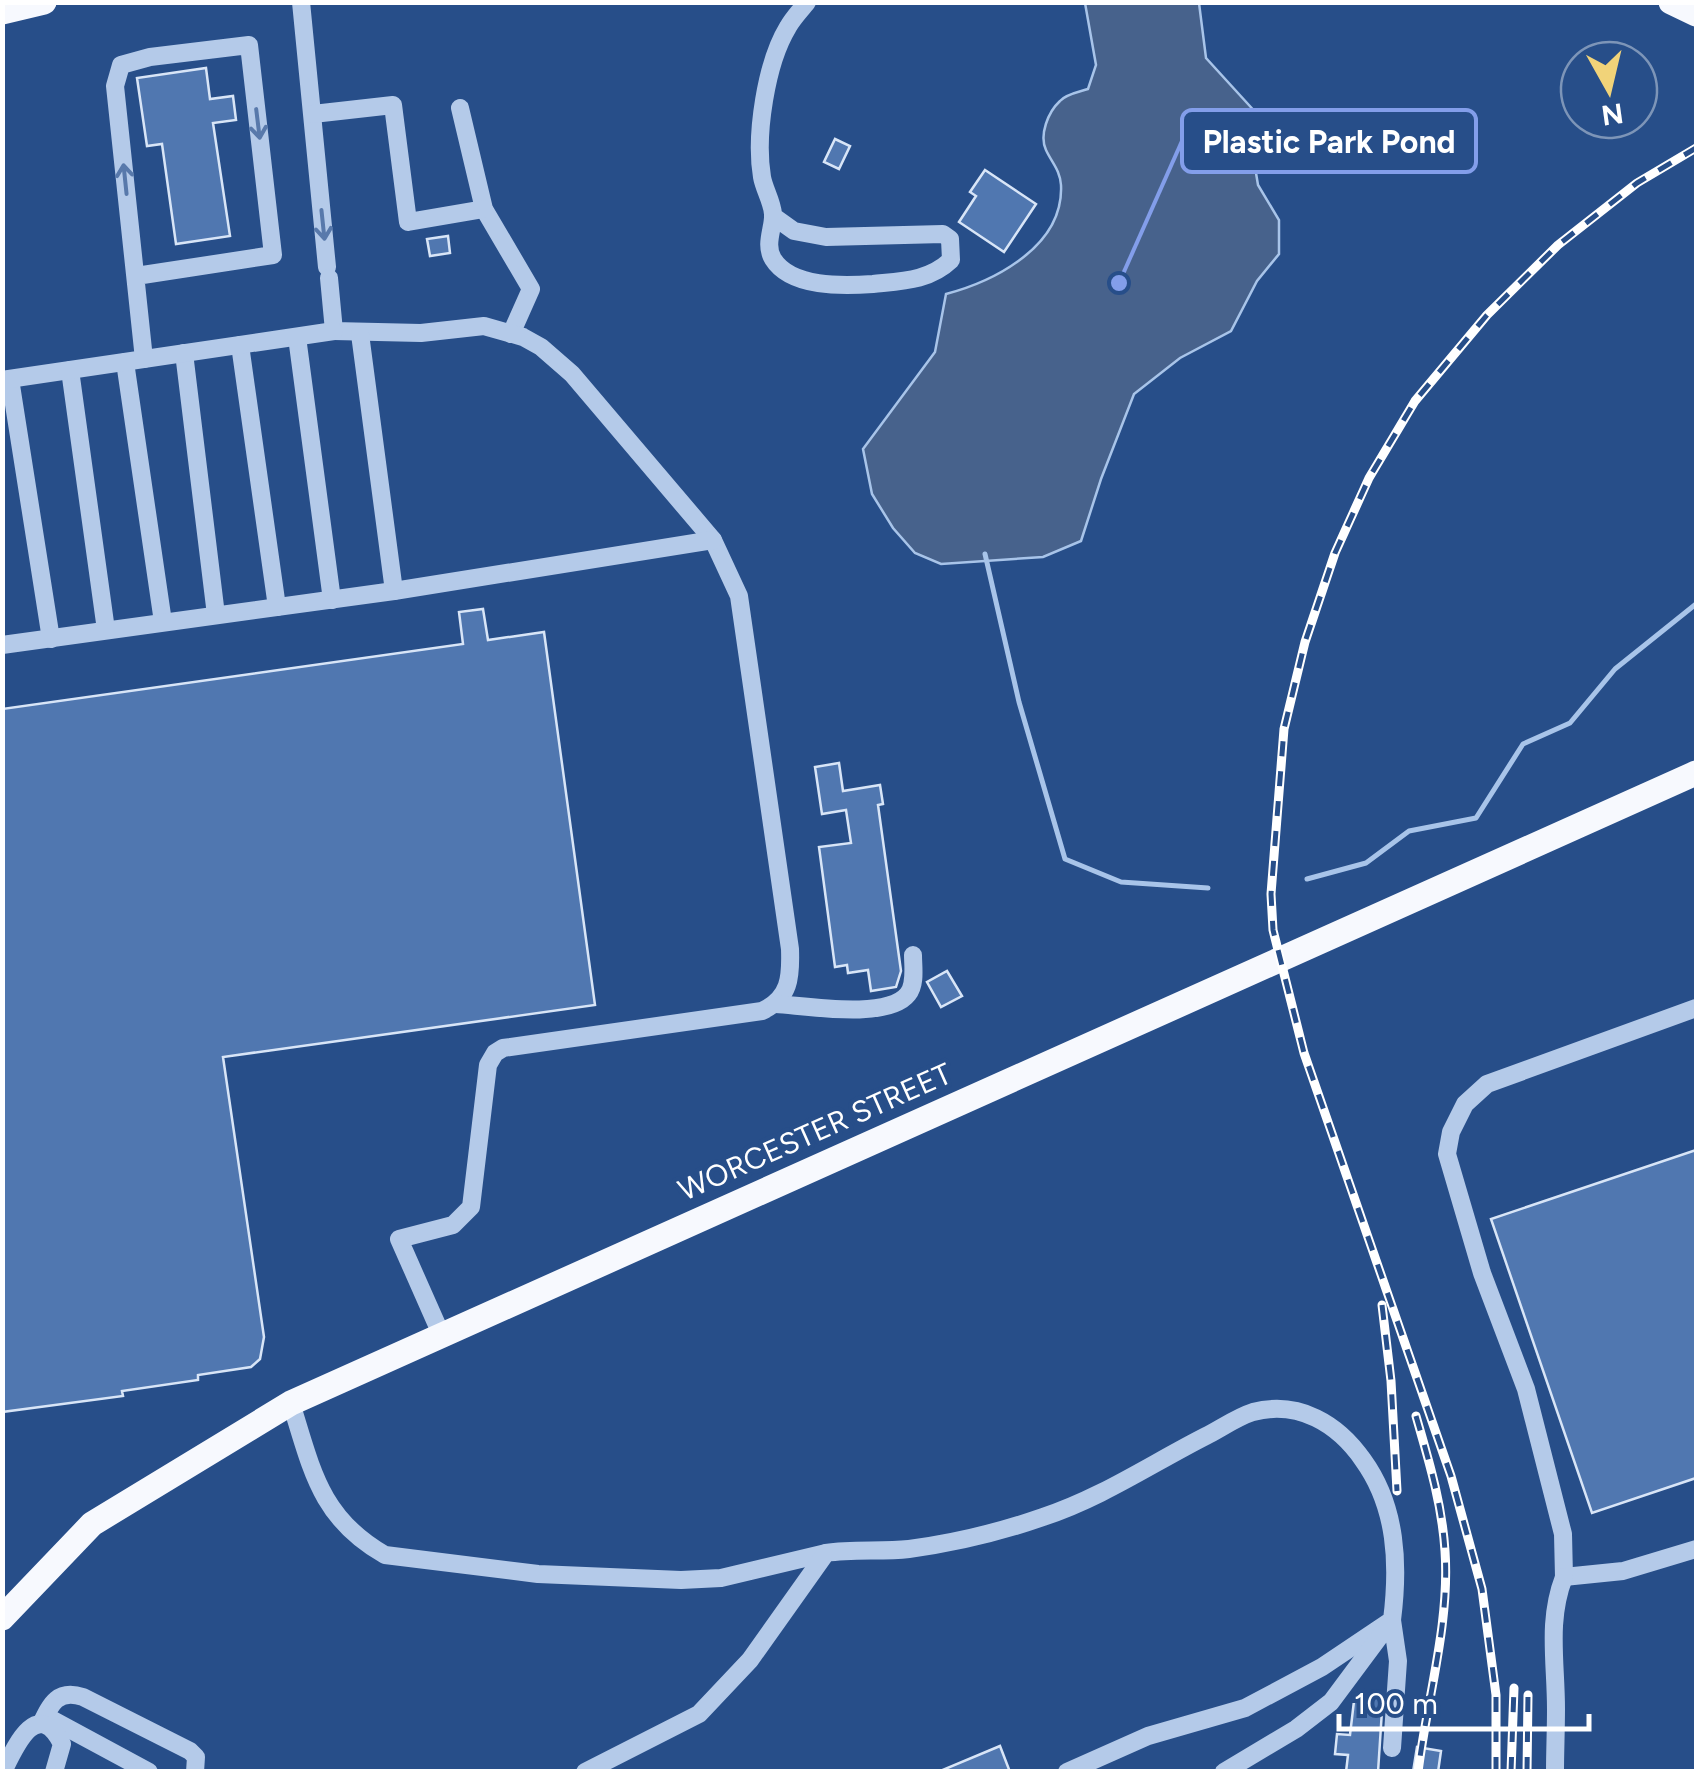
<svg xmlns="http://www.w3.org/2000/svg" width="1699" height="1774" font-family="Figtree,sans-serif">
<rect width="100%" height="100%" fill="#274e89"/>
<path fill="#47628c" stroke="#a8c4e9" stroke-width="2.5" d="M1085,3h114l7,55 52,57 3,19 -7,27 4,24 21,35v34l-22,27 -26,50 -51,27 -46,36 -33,85 -20,62 -38,16 -102,7 -26,-11 -22,-25 -21,-34 -9,-45 72,-97 11,-58c49,-13 118,-48 115,-109 -1,-15 -9,-22 -15,-35 -7,-15 2,-38 14,-49 6,-7 19,-9 28,-12l8,-24z"/>
<g fill="none" stroke-linecap="round" stroke-linejoin="round">
<g stroke="#a8c4e9" stroke-width="5">
<path d="M985,554l34,148 46,157 56,23 87,6"/>
<path d="M1307,879l59,-16 43,-32 67,-13 47,-74 47,-21 45,-54 81,-65"/>
</g>
</g>
<g fill="#5077b0" stroke="#d8e5f7" stroke-width="2.5">
<path d="M206,68l4,31 23,-3 3,24 -23,3 17,113 -54,8 -14,-100 -15,2 -10,-68z"/>
<path d="M835,139l15,7 -11,23 -15,-7z"/>
<path d="M985,170l51,34 -32,48 -45,-30 17,-26 -6,-4z"/>
<path d="M448,236l2,17 -20,3 -3,-17z"/>
<path d="M483,609l5,31 56,-8 51,373 -372,52 41,280 -4,22 -9,8 -53,8v5l-76,11 1,5 -121,16v-703l461,-65 -4,-32z"/>
<path d="M839,763l4,28 37,-6 3,19 -5,1 23,166 -5,16 -25,4 -3,-21 -20,3 -1,-8 -12,2 -16,-120 32,-4 -5,-33 -24,4 -7,-47z"/>
<path d="M947,971l15,25 -21,11 -14,-25z"/>
<path d="M1696,1150v328l-104,35 -101,-294z"/>
<path d="M1372,1694l11,1 -5,77h-32l2,-17 -13,-1 2,-20 13,1 4,-34 17,2z"/>
<path d="M1000,1746l10,26h-70v-1z"/>
<path d="M1417,1747l24,4 -3,21h-25z"/>
</g>
<g fill="none" stroke-linecap="round" stroke-linejoin="round">
<g stroke="#b4cae9" stroke-width="18">
<path d="M301,2l26,265"/>
<path d="M460,108l24,101 47,80 -20,45"/>
<path d="M313,114l80,-9 15,117 76,-13"/>
<path d="M773,216l21,15 32,6 117,-3 7,5 1,21c-22,21 -49,21 -78,24 -30,2 -82,4 -100,-25 -9,-15 1,-31 0,-45 -1,-13 -9,-25 -11,-37 -7,-42 4,-114 26,-150 5,-9 13,-17 19,-25"/>
<path d="M136,276l137,-21 -24,-210 -99,12 -29,8 -6,21 29,273"/>
<path d="M329,278l5,53 87,2 63,-7 39,11 18,10 31,27 141,166 26,56 51,353c1,28 0,49 -28,62l-259,37 -8,5 -7,12 -17,142 -18,18 -54,14 42,95"/>
<path d="M297,337l35,263"/>
<path d="M240,345l37,262"/>
<path d="M184,353l32,262"/>
<path d="M125,362l38,260"/>
<path d="M70,370l36,260"/>
<path d="M10,379l41,260"/>
<path d="M2,380l332,-49"/>
<path d="M394,591l319,-51"/>
<path d="M2,645l392,-54 -34,-257"/>
<path d="M776,1004c31,2 112,16 132,-10 8,-10 5,-27 5,-39"/>
<path d="M1696,1008l-209,76 -22,20 -14,28 -4,22 35,119 44,116 37,145 1,43 59,-6 73,-22"/>
<path d="M291,1403c21,67 29,115 94,152l153,19 143,6 40,-2 105,-25"/>
<path d="M49,1718l100,54"/>
<path d="M41,1724c10,-21 17,-35 42,-27l107,54 6,6 -1,15"/>
<path d="M3,1772c12,-25 34,-76 59,-28l-8,28"/>
<path d="M585,1772l114,-58 51,-54 76,-107c27,-4 56,-1 83,-4 45,-6 91,-17 134,-32 58,-19 108,-53 163,-81 14,-7 31,-19 47,-24 46,-12 85,12 110,48 34,47 36,105 29,160l-70,47 -77,41 -97,28 -81,36"/>
<path d="M1224,1772l72,-43 35,-27 61,-82 6,41 -6,87"/>
<path d="M1555,1772c0,-21 1,-42 1,-63 0,-47 -9,-88 8,-132"/>
</g>
<g stroke="#f7f9fe" stroke-width="25">
<path d="M1671,2l25,12"/>
<path d="M2,12l42,-10"/>
<path d="M2,1618l90,-94 199,-121 1405,-630"/>
</g>
<defs>
<g id="rail">
<path d="M1382,1305l9,76 6,110"/>
<path d="M1416,1416c13,45 26,88 29,135 5,73 -18,148 -27,221"/>
<path d="M1496,1772v-77l-14,-106 -31,-113 -147,-423 -31,-123 -2,-36 13,-165 21,-87 30,-89 34,-75 46,-77 72,-86 71,-70 79,-62 59,-35"/>
<path d="M1511,1772l3,-84"/>
<path d="M1527,1772l1,-77"/>
</g>
</defs>
<use href="#rail" stroke="#fff" stroke-width="9"/>
<use href="#rail" stroke="#274e89" stroke-width="5" stroke-dasharray="15" stroke-linecap="butt"/>
</g>
<defs><path id="oneway-shaft" d="M-6 0H5M1.5-3L5.5 0L1.5 3" fill="none" stroke-width="1.6" stroke-linecap="round" stroke-linejoin="round" transform="scale(2.5)"/></defs>
<g stroke="#5879ab">
<use href="#oneway-shaft" transform="translate(258 124) rotate(83)"/>
<use href="#oneway-shaft" transform="translate(125 179) rotate(-96)"/>
<use href="#oneway-shaft" transform="translate(323 225) rotate(84)"/>
</g>
<g text-anchor="middle" stroke-width="9" stroke-linejoin="round" paint-order="stroke">
<g font-size="30" fill="#fff" stroke="#274e89">
<text transform="translate(815 1132) rotate(-24)" y="10">WORCESTER STREET</text>
</g>
</g>
<path fill="none" stroke="#839eea" stroke-width="4" d="M1119 283L1182 141"/>
<circle fill="#839eea" stroke="#274e89" stroke-width="4" cx="1119" cy="283" r="10"/>
<rect fill="#274e89" stroke="#839eea" stroke-width="4" x="1182" y="110" width="294" height="62" rx="10"/>
<g font-size="32" text-anchor="middle" font-weight="bold" fill="#fff">
<text x="1329" y="153">Plastic Park Pond</text>
</g>
<rect width="1699" height="1774" fill="none" stroke="#ffffff" stroke-width="10"/>
<g transform="translate(1609 90) rotate(172)"><circle r="48" fill="#274e89" stroke="#7d95b8" stroke-width="2.5"/>
<path d="M0-8L18 38L0 25L-18 38Z" fill="#f1d379"/>
<text y="-15" font-size="28" font-weight="bold" text-anchor="middle" fill="#ffffff">N</text>
</g>
<path d="M1339 1714v15h250v-15" fill="none" stroke="#ffffff" stroke-width="5"/>
<text x="1354" y="1714" font-size="30" fill="#ffffff" stroke="#274e89" stroke-width="8" paint-order="stroke">100 m</text>
</svg>
